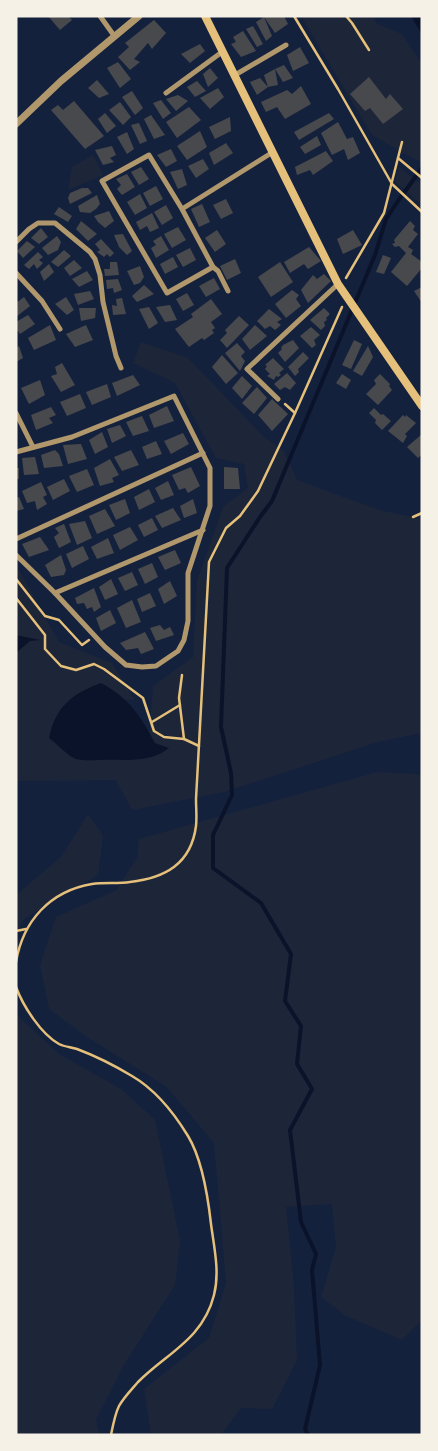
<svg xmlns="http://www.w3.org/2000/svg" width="438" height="1451" font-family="Ubuntu,sans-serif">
<rect width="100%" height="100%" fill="#14213d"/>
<g fill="#1d2539">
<path d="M301,16h72l4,8 25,10 20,30v97l-6,-1 -44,-25z"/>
<path d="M93,155l10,20 -35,15 4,-23z"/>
<path d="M399,167l23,18v20l-27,-23z"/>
<path d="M141,342l47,16 77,80 19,13 13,29 82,30 43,9v214l-44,9 -154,50 -92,18 -16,-30 -100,1v-214l3,3 40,72 53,21 23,37 -40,-2 53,53 5,-65 40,-29 4,-76 26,-74 25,-19 -4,-24 -28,-6 -41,-75 -42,-20z"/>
<path d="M377,772l40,2 5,2v544l-20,20 -56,-24 -25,-19 15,-50 -4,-43 -46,3 8,80 3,73 -25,49 -31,-1 -20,27h-70l-7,-46 65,-51 17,-55 -12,-140 -47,-56 -80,-50 -38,-28 -9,-44 16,-48 61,-27 20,-33 2,-18z"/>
<path d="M88,814l15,22 -5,39 -74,44 -8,17v-41l46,-39z"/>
<path d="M16,1012l2,4 41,38 62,35 34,31 25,121 -5,44 -50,78 -29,56 3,16h-83z"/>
</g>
<g fill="#0b132b">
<path d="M411,16h11v19z"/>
<path d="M16,635l24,5 -10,1 -14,12z"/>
<path d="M101,683c28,15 39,32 54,60l14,5c-19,16 -47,11 -70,12 -7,0 -17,1 -23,-1 -7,-2 -20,-16 -27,-21 6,-31 24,-45 52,-55z"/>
</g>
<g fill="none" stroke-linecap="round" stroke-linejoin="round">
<path stroke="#0b132b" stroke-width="4" d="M308,1435l-3,-6 15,-64 -8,-95 4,-16 -15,-32 -11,-92 22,-41 -15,-25 4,-38 -16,-25 6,-47 -30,-51 -48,-35v-33l19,-40 -1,-22 -10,-46 6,-159 33,-51 12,-16 103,-246 11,-36 12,-18 24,-33"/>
</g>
<g fill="#48494c">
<path d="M48,16h20l4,4 -12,10z"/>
<path d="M266,16h18l4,8 -13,9 -11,-16z"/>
<path d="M264,17l8,19 -6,5 -10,-19z"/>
<path d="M154,20l12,13 -14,16 -4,-6 -14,16 6,3 -10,8 -12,-13 11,-10 -4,-4z"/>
<path d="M253,26l10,18 -6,3 -11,-18z"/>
<path d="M243,31l13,20 -15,6 -10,-13 5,-2 -3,-5z"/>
<path d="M200,44l5,7 -15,12 -9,-9z"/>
<path d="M300,47l9,16 -16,8 -6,-16z"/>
<path d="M118,62l13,17 -11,9 -13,-20z"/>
<path d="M284,65l9,13 -10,4 -8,-13z"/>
<path d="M210,68l8,10 -10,9 -5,-13z"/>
<path d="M275,69l3,16 -10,2 -11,8 -7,-13 10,-4 8,9 -4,-12z"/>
<path d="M369,77l17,22 4,-5 13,15 -20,15 -13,-16 -5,3 -15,-17z"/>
<path d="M97,80l12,14 -10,4 -11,-10z"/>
<path d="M197,81l9,10 -11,6 -8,-10z"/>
<path d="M301,86l10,18 -26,15 -8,-12 -11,5 -5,-10 26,-12 5,4z"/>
<path d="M218,88l6,9 -14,12 -10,-11z"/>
<path d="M132,91l11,17 -8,7 -13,-18z"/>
<path d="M178,95l10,6 -12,10 -10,-12z"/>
<path d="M161,100l10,13 -8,6 -10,-16z"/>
<path d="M74,101l30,35 -19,13 -34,-39 7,-5 5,5z"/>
<path d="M120,102l11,15 -8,8 -14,-15z"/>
<path d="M189,107l12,13 -24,18 -11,-16z"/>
<path d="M105,113l11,13 -9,7 -9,-14z"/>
<path d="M329,113l5,6 -35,21 -5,-8z"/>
<path d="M151,115l14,20 -11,4 -10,-20z"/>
<path d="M230,117l1,14 -16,8 -6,-12z"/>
<path d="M338,122l9,17 6,-2 7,16 -12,7 -4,-11 -12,6 -11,-22z"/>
<path d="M139,123l8,18 -7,3 -9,-19z"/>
<path d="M200,131l7,16 -20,13 -10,-14z"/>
<path d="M127,132l7,17 -7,5 -10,-17z"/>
<path d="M317,136l4,9 -16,9 -5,-7z"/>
<path d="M226,143l7,10 -19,12 -5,-12z"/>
<path d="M112,146l4,9 -6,3 4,4 -11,3 -8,-15z"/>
<path d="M171,149l6,12 -11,6 -9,-12z"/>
<path d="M326,151l7,10 -20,14 -3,-5 -13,5 -2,-8z"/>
<path d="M203,159l6,10 -13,9 -8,-12z"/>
<path d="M141,167l8,12 -10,6 -8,-13z"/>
<path d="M182,169l5,16 -9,4 -8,-17z"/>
<path d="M127,174l8,13 -13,8 -5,-6 4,-4 -5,-6z"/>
<path d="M156,186l7,13 -13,7 -7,-13z"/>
<path d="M82,188h6l4,5 -22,11 -2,-6 2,-5z"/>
<path d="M140,194l7,14 -12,7 -8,-13z"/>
<path d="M97,195l3,9 -4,5 -6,4 -10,-1 -2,-6z"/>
<path d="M226,199l7,14 -12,6 -8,-14z"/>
<path d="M202,204l8,18 -11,5 -8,-18z"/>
<path d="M166,205l7,13 -11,7 -8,-13z"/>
<path d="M59,207l13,9 -4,6 -14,-8z"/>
<path d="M109,211l5,10 -9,7 -7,-6 -4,-6z"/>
<path d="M152,213l7,15 -9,4 -3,-6 -7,4 -4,-8z"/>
<path d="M81,221l16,13 -9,7 -12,-12z"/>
<path d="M410,221l5,5 -2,4 5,4 -10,13 5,3 -2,4 11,8v6l-15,18 -16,-14 15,-19 -7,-7 -4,1 -3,-3 3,-1 -1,-3z"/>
<path d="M178,227l8,13 -14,8 -8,-14z"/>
<path d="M41,228l7,9 -9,7 -8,-6z"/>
<path d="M217,230l9,14 -11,8 -10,-14z"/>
<path d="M353,230l9,15 -19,9 -6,-15z"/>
<path d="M123,234l9,17 -5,4 -8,-8 -5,-12z"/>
<path d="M57,236l4,6 -3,8 -10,5 -6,-7z"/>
<path d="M161,236l8,14 -13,8 -5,-10 5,-3 -3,-4z"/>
<path d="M101,239l13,14 -4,4 -3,-3 -3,3 -7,-5 3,-2 -5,-6z"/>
<path d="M27,241l8,6 -12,11 -6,-7z"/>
<path d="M309,247l12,14 -13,8 -4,-5 -14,9 -6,-11z"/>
<path d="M190,248l6,12 -13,7 -7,-12z"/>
<path d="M64,250l7,6 -13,11 -7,-5z"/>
<path d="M38,252l5,5 -4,3 4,3 -6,6 -3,-5 -5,5 -5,-4z"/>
<path d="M383,255l8,3 -7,16 -8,-2z"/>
<path d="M173,257l5,10 -13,7 -5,-10z"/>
<path d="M235,259l6,14 -14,7 -7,-14z"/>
<path d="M74,260l8,8 -12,8 -6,-8z"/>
<path d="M110,262h7l2,13 -14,1 -1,-7h6z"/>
<path d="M280,262l13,20 -22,15 -13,-20z"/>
<path d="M49,264l5,8 -10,9 -4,-9z"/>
<path d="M140,266l4,11 -4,6 -6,2 -7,-14z"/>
<path d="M87,271l6,9 -14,7 -7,-8z"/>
<path d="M324,274l7,7 -23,22 -7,-13 12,-15 4,4z"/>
<path d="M214,278l6,11 -14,8 -7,-11z"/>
<path d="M118,279l4,11 -8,3 -1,-5 -6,1 -1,-9z"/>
<path d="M144,285l10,9 -17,8 -5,-6z"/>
<path d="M422,287v16l-8,-12z"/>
<path d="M292,290l7,5 -3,4 5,7 -15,12 -11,-14z"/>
<path d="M90,291l4,8 -16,6 -4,-11z"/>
<path d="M187,293l7,12 -11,6 -7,-12z"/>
<path d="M24,297l6,9 -14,11v-14z"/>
<path d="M66,297l8,13 -7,5 -12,-11z"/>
<path d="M122,298l4,16 -13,1 -1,-10 5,1 -1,-7z"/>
<path d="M211,299l11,15 -11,8 4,6 -3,2 2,3 -10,7 -2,-2 -13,9 -14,-18 18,-12 -2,-3z"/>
<path d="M170,305l7,15 -12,2 -9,-15z"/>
<path d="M149,307l9,16 -9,6 -10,-20z"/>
<path d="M79,308h17l-1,10 -14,3z"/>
<path d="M324,308l6,6 -4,4 1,2 -3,2 1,4 -4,4 -11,-10z"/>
<path d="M269,309l13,10 -5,3 4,3 -6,5 -5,-4 -5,3 -8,-8z"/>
<path d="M28,315l7,9 -15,10 -4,-6v-6z"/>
<path d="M239,316l10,9 -22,23 -7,-8 7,-7 -2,-3z"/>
<path d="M50,325l6,15 -22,10 -6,-12z"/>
<path d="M86,325l7,15 -18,7 -9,-13z"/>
<path d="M255,325l12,11 -17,14 -8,-11z"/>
<path d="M311,327l9,8 -6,5 2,5 -4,3 -12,-12z"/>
<path d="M293,340l6,8 -14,14 -7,-9 4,-4 -1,-1 2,-3z"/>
<path d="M354,340l8,4 -11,25 -9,-4z"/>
<path d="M237,343l8,9 -4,4 4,5 -5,10 -15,-18z"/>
<path d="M19,346l4,12 -7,4v-14z"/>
<path d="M368,346l5,11 -11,19 -9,-5z"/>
<path d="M303,352l6,6 -11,11 1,3 -4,4 -7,-9z"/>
<path d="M222,355l16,18 -12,11 -14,-17z"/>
<path d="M273,358l11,11 -5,4 2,2 -3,2 -2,-1 -2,4 -7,-4 3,-2 -5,-5 2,-3 -2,-1z"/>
<path d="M62,363l13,22 -14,7 -10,-16 6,-2 -2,-7z"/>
<path d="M287,373l9,10 -6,7 -5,-3 -5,3 -6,-6z"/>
<path d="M342,374l9,6 -5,9 -10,-6z"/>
<path d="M380,374l10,10 -1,2 3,4 -14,15 -12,-11 10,-10 -2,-4z"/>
<path d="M133,375l7,10 -23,11 -5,-13z"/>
<path d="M242,376l10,10 -10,13 -10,-11z"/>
<path d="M40,380l5,15 -16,9 -8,-16z"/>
<path d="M107,384l4,13 -19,8 -6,-13z"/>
<path d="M257,387l10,11 -13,16 -12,-11z"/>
<path d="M80,394l6,14 -19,8 -7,-14z"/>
<path d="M272,399l16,15 -16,17 -14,-16z"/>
<path d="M167,406l7,15 -20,7 -5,-13z"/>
<path d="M51,407l5,8 -7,3 4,5 -17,7 -5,-15z"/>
<path d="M374,408l7,7 2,-1 8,7 -9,9 -7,-7 1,-3 -7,-7z"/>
<path d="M403,415l2,2 1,-2 10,8 -11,11 2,2 -4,7 -15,-12z"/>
<path d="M142,416l7,15 -16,5 -7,-14z"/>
<path d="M120,425l6,11 -14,7 -5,-14z"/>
<path d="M102,432l6,15 -13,7 -6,-14z"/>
<path d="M183,433l6,11 -18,10 -7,-13z"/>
<path d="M422,434v20l-4,4 -11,-11z"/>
<path d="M156,441l6,13 -15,5 -5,-12z"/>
<path d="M81,444l6,15 -19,5 -5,-19z"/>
<path d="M55,450l4,4 4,12 -19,2 -3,-13z"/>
<path d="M131,450l8,15 -17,6 -8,-14z"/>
<path d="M35,457l4,17 -15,1 -2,-17z"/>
<path d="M110,459l9,16 -7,3 2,4 -14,4 -6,-18z"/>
<path d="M191,467l9,19 -12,7 -3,-5 -6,2 -7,-15z"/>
<path d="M224,467l14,1 2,21h-16z"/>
<rect x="16" y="468" width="3" height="11"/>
<path d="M87,469l7,16 -17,7 -8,-16z"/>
<path d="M64,479l6,12 -17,9 -6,-13z"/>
<path d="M168,481l6,14 -13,5 -6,-12z"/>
<path d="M41,482l6,13 -4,2 4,7 -10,6 -2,-9 -8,2 -5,-12z"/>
<path d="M149,489l6,13 -16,8 -5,-13z"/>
<path d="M19,497l5,12 -8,2v-13z"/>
<path d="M125,499l5,14 -14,7 -7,-15z"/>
<path d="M193,499l4,14 -13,5 -4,-12z"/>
<path d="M173,508l8,12 -19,8 -7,-12z"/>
<path d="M105,509l10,17 -18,8 -8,-18z"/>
<path d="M152,518l6,12 -14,7 -6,-12z"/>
<path d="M85,521l7,17 -15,7 -8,-21z"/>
<path d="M64,524l7,18 -12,6 -5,-11 5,-4 -4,-5z"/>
<path d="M130,527l8,13 -18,10 -7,-15z"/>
<path d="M40,537l9,13 -20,7 -7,-13z"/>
<path d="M108,538l6,15 -17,6 -6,-12z"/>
<path d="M83,546l6,13 -17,9 -6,-14z"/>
<path d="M175,550l6,13 -16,7 -7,-13z"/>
<path d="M61,555l5,15 -2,5 -13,2 -6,-12z"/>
<path d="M152,563l6,14 -13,7 -7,-15z"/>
<path d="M132,572l6,13 -13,6 -7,-13z"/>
<path d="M111,579l7,15 -13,6 -6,-13z"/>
<path d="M170,581l7,15 -13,8 -6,-15z"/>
<path d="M94,588l7,19 -7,5 -2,-5 -5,2 -3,-6 -7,1 -2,-6z"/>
<path d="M150,593l6,13 -14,6 -5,-13z"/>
<path d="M132,600l9,22 -15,6 -9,-20z"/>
<path d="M110,610l6,13 -15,8 -5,-13z"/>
<path d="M160,625l4,5 6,-3 4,8 -18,6 -6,-13z"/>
<path d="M145,632l9,17 -13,5 -3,-6 -12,2 -6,-7z"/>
</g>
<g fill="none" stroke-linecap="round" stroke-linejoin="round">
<g stroke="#e5c07b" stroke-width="2.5">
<path d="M294,16l44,73 54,95 30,28"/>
<path d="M346,16l6,7 17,27"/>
<path d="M398,158l24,20"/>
<path d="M346,278l38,-65 18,-71"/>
<path d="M285,404l10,9"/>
<path d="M413,517l9,-4"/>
<path d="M16,579l29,37 14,4 23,25 7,-5"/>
<path d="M16,598l29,37v14l16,17 15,4 18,-6 10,5 39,29 11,33 10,6 20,2 15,7"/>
<path d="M182,675l-3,23 5,41"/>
<path d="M152,722l28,-17"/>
<path d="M16,931l10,-2"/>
<path d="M16,962c7,-41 34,-71 76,-78 13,-2 26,0 38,-2 35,-4 61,-18 66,-56 1,-9 0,-18 0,-27l13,-237 17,-34 14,-12 18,-25 37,-78 47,-106"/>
<path d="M16,987c7,19 25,47 43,57 6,3 12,3 18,5 16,6 40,18 55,27 24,14 42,37 56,60 14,23 20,61 23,88 3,23 9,48 3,71 -11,44 -47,58 -76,87 -6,7 -14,15 -19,24 -4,8 -6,19 -8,29"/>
</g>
<g stroke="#b1986c" stroke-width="5">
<path d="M100,16l15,21"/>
<path d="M235,75l51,-30"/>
<path d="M166,93l56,-41"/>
<path d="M182,209l31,58 -46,26 -65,-112 47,-26 33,54 91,-57"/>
<path d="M16,242l13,-13 9,-6h17l35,29 5,7 5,16 3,27 13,54 5,12"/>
<path d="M213,267l5,4 10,20"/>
<path d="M16,273l26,28 18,28"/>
<path d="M278,399l-31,-30 91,-85"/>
<path d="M16,413l17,34"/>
<path d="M16,452l56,-15 102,-41 36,72v38l-22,67v48l-4,19 -6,11 -22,15 -14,1 -16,-2 -21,-18 -50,-54 -39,-38"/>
<path d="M16,539l187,-86"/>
<path d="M55,593l148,-63"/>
</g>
<path stroke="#b1986c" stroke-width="7" d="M16,124l45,-43 78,-65"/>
<path stroke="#e5c07b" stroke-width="8" d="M205,16l133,268 84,122"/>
</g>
<rect width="438" height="1451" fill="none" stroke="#f6f1e7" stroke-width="35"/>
</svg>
